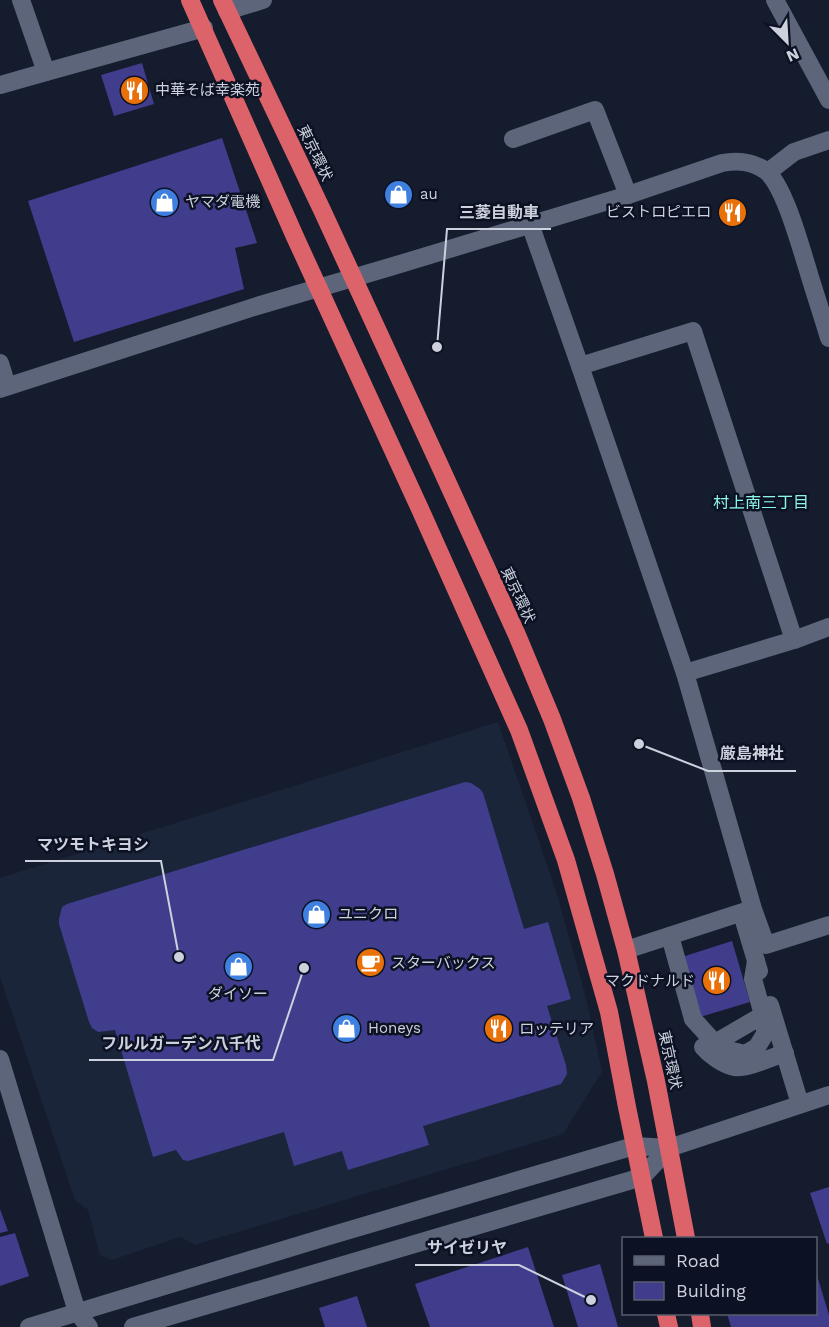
<svg xmlns="http://www.w3.org/2000/svg" width="829" height="1327" font-family="'Work Sans','Noto Sans JP',sans-serif">
<rect width="100%" height="100%" fill="#151c2d"/>
<path fill="#1b253a" d="M498,722l59,172 29,104 16,74 -39,62 -368,111 -15,-8 -68,23 -12,-5 -12,-45 -13,-10 -75,-223v-99z"/>
<g fill="#413d8d">
<path d="M142,63l12,41 -40,12 -13,-41z"/>
<path d="M222,138l35,105 -22,5 9,41 -170,53 -46,-141z"/>
<path d="M465,782l6,1 9,6 3,4 41,136 24,-7 23,77 -24,7 19,59 1,9 -6,10 -138,42 6,19 -81,25 -6,-19 -48,15 -10,-34 -96,29 -5,-1 -7,-10 -23,7 -38,-127 -17,2 -6,-4 -3,-6 -30,-98v-5l3,-12 5,-3z"/>
<path d="M732,941l18,61 -50,15 -18,-60z"/>
<path d="M829,1187v56l-2,1 -17,-51z"/>
<path d="M0,1209l8,22 -8,2z"/>
<path d="M15,1233l14,43 -29,10v-49z"/>
<path d="M528,1247l26,80h-124l-15,-43z"/>
<path d="M600,1264l18,63h-40l-16,-52z"/>
<path d="M816,1272l13,43v12h-98l-4,-13h89z"/>
<path d="M357,1296l10,31h-42l-6,-19z"/>
</g>
<g fill="none" stroke-linecap="round" stroke-linejoin="round">
<g stroke="#5c657a" stroke-width="18">
<path d="M775,0l54,100"/>
<path d="M227,11l36,-11"/>
<path d="M46,72l158,-44"/>
<path d="M0,85l46,-13 -25,-72"/>
<path d="M513,139l82,-29 33,85"/>
<path d="M768,172l26,-20 35,-12"/>
<path d="M530,224l50,142"/>
<path d="M0,363l7,23"/>
<path d="M0,389l257,-83 133,-39 238,-72 94,-32c16,-3 30,-2 44,8 18,14 34,74 41,96 7,24 15,47 22,71"/>
<path d="M829,627l-35,13 -109,33 68,236 13,36 63,-20"/>
<path d="M685,673l-105,-307 113,-35 101,309"/>
<path d="M742,914l17,57"/>
<path d="M670,936l23,83 19,21 12,9 21,5 12,-7 8,-13v-12l-12,-43 3,-18"/>
<path d="M626,950l126,-41"/>
<path d="M770,1005l30,99"/>
<path d="M715,1043l48,-28"/>
<path d="M703,1047c7,8 20,18 32,20 11,2 38,-10 50,-14"/>
<path d="M0,1059l77,253 12,15"/>
<path d="M29,1327l297,-90 308,-91 35,2 160,-53"/>
<path d="M133,1327l509,-150 27,-29"/>
</g>
<g stroke="#dd636b" stroke-width="18">
<path d="M190,0l106,239 124,270 99,221 47,130 43,152 18,95 27,131"/>
<path d="M222,0l100,210 118,256 77,169 35,84 29,79 24,76 21,76 30,131 30,157"/>
<path d="M666,1314l3,13"/>
<path d="M700,1314l2,13"/>
</g>
</g>
<defs>
<symbol id="restaurant-disc" viewBox="-11 -11 22 22"><circle r="9.5" fill="#e8710a" stroke="#0c1223"/><path d="M-5-6h1v4h1v-4h1v4h1v-4h1v5L-1.5 .5V6h-2V.5L-5-1ZM5-6V6H3V1.5H1.5Q1.5-4 5-6Z" fill="#fff"/></symbol>
<symbol id="shop-disc" viewBox="-11 -11 22 22"><circle r="9.5" fill="#3f7fe0" stroke="#0c1223"/><path d="M-5-2.5h2.3a2.7 3.5 0 0 1 5.4 0H5L5.5 6h-11ZM-1.5-2.5h3a1.5 2.3 0 0 0-3 0Z" fill="#fff"/></symbol>
<symbol id="cafe-disc" viewBox="-11 -11 22 22"><circle r="9.5" fill="#e8710a" stroke="#0c1223"/><path d="M-5.5-4.5H6V0H3Q3 3.5 0 3.5H-2.5Q-5.5 3.5-5.5 0ZM3-3.2v2h1.7v-2ZM-6 4.5H4V6H-6Z" fill="#fff"/></symbol>
</defs>
<g fill-rule="evenodd">
<use href="#restaurant-disc" x="118" y="74" width="33" height="33"/>
<use href="#shop-disc" x="382" y="178" width="33" height="33"/>
<use href="#shop-disc" x="148" y="186" width="33" height="33"/>
<use href="#restaurant-disc" x="716" y="196" width="33" height="33"/>
<use href="#shop-disc" x="300" y="898" width="33" height="33"/>
<use href="#cafe-disc" x="354" y="946" width="33" height="33"/>
<use href="#shop-disc" x="222" y="950" width="33" height="33"/>
<use href="#restaurant-disc" x="700" y="964" width="33" height="33"/>
<use href="#shop-disc" x="330" y="1012" width="33" height="33"/>
<use href="#restaurant-disc" x="482" y="1012" width="33" height="33"/>
</g>
<g text-anchor="middle" stroke-width="5" stroke-linejoin="round" paint-order="stroke">
<g font-size="15" fill="#ccd1dd" stroke="#0c1223" text-anchor="start">
<text x="155" y="95">中華そば幸楽苑</text>
<text x="420" y="199">au</text>
<text x="185" y="207">ヤマダ電機</text>
<text x="711" y="217" text-anchor="end">ビストロピエロ</text>
<text x="338" y="919">ユニクロ</text>
<text x="391" y="968">スターバックス</text>
<text x="695" y="986" text-anchor="end">マクドナルド</text>
<text x="238" y="999" text-anchor="middle">ダイソー</text>
<text x="368" y="1033">Honeys</text>
<text x="519" y="1034">ロッテリア</text>
</g>
<g font-size="15" fill="#ccd1dd" stroke="#0c1223">
<text transform="translate(315 153) rotate(64)" y="5">東京環状</text>
<text transform="translate(518 595) rotate(65)" y="5">東京環状</text>
<text transform="translate(670 1060) rotate(78)" y="5">東京環状</text>
</g>
<g font-size="16" fill="#8df5e5" stroke="#0c1223">
<text x="761" y="508">村上南三丁目</text>
</g>
</g>
<path fill="none" stroke="#ccd1dd" stroke-width="2" d="M437 347L447 229H551M639 744L708 771H796M179 957L161 861H25M304 968L273 1060H89M591 1300L519 1265H415"/>
<g fill="#ccd1dd" stroke="#0c1223" stroke-width="2">
<circle cx="437" cy="347" r="6"/>
<circle cx="639" cy="744" r="6"/>
<circle cx="179" cy="957" r="6"/>
<circle cx="304" cy="968" r="6"/>
<circle cx="591" cy="1300" r="6"/>
</g>
<g font-size="16" text-anchor="middle" font-weight="bold" fill="#ccd1dd" stroke="#0c1223" stroke-width="5" stroke-linejoin="round" paint-order="stroke">
<text x="499" y="218">三菱自動車</text>
<text x="752" y="759">厳島神社</text>
<text x="93" y="850">マツモトキヨシ</text>
<text x="181" y="1049">フルルガーデン八千代</text>
<text x="467" y="1253">サイゼリヤ</text>
</g>
<rect x="622" y="1237" width="195" height="78" fill="#0c1223" stroke="#595e6d" stroke-width="1.5"/>
<rect x="634" y="1256" width="30" height="9" fill="#5c657a" stroke="#595e6d" stroke-width="1.5"/>
<text x="676" y="1267" font-size="18" fill="#ccd1dd">Road</text>
<rect x="634" y="1282" width="30" height="18" fill="#413d8d" stroke="#595e6d" stroke-width="1.5"/>
<text x="676" y="1297" font-size="18" fill="#ccd1dd">Building</text>
<g transform="translate(787 42) rotate(156)" stroke="#0c1223" stroke-width="4.5" paint-order="stroke">
<path d="M0-4.5L10 22L0 15L-10 22Z" fill="#ccd1dd"/>
<text y="-9" font-size="16" font-weight="bold" text-anchor="middle" fill="#ccd1dd">N</text>
</g>
</svg>
